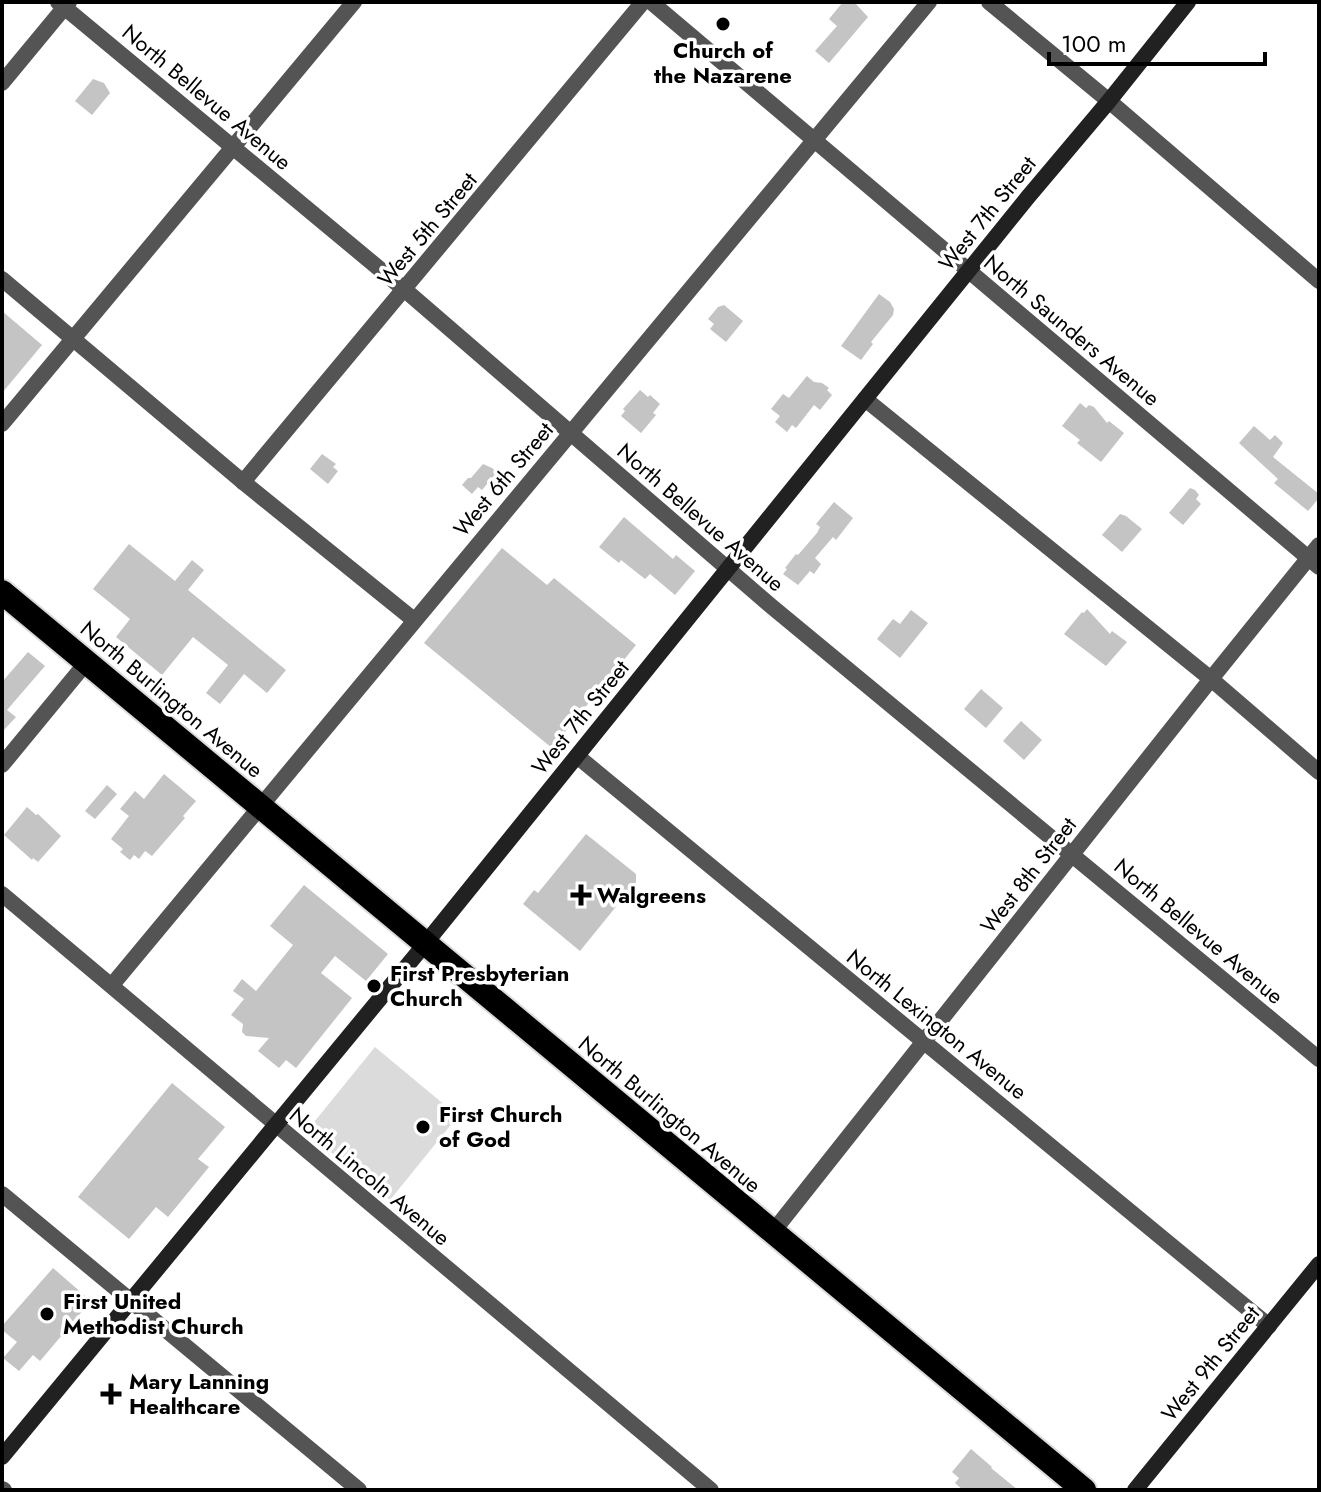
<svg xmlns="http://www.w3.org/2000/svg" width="1321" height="1492" font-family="Jost,sans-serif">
<rect width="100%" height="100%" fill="#fff"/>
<path fill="#dbdbdb" d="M375,1047l83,69 -68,84 -84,-68z"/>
<g fill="#c4c4c4">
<path d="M843,2h11l14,15 -39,46 -14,-12 22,-25 -8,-7z"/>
<path d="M93,79l11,4 6,10 -18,22 -17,-14z"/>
<path d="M879,294l11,8 4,7 -1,6 -22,27 2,2 -12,16 -20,-14z"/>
<path d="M724,305l19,16 -17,21 -16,-13 4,-5 -6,-5 10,-12z"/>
<path d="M2,311l40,34 -40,48z"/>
<path d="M807,376l7,6 8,1 7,5 -2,2 5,5 -12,15 -6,-5 -18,23 -4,-3 -5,7 -12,-10 5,-6 -9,-7 12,-15 6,4z"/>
<path d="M640,390l8,7 2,-2 10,9 -7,9 3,2 -15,18 -20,-17 4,-5 -2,-2z"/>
<path d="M1080,403l6,5 3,-3 5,2 13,16 2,-2 15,12 -23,29 -24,-19 3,-3 -18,-14z"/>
<path d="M1254,426l16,14 5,-5 8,8 -10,14 46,37v4l-11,13 -34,-28 4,-4 -39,-36z"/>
<path d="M322,454l14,10 -3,3 5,4 -10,13 -18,-15z"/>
<path d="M483,464l9,4 7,6 -10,12 -2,-2 -5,6 -4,-3 -6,7 -10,-9 6,-7h3z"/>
<path d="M1190,488l5,2 4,5 -3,4 5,5 -18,21 -14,-12z"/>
<path d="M834,502l19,16 -17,22 -3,-3 -18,21 6,6 -7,10 -4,-3 -12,14 -15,-11 4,-5 -2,-1 11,-14 2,1 19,-22 3,-6 -4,-3z"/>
<path d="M1120,514l6,2 16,13 -20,23 -20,-17z"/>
<path d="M624,517l49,42 3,-4 19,16 -20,24 -25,-21 -5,5 -24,-19 -2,3 -20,-16z"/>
<path d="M129,544l46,37 17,-21 12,10 -16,20 98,80 -19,23 -23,-19 -24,30 -14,-11 22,-28 -35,-28 -31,38 -46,-38 14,-18 -37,-30z"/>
<path d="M502,548l45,37 7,-7 82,67 -84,103 -128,-105z"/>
<path d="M1087,609l23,25 2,-3 15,11 -21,24 -42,-32 18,-22 2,1z"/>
<path d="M911,610l17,13 -28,35 -23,-19 16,-20 7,5z"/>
<path d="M28,652l17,14 -38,44 9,7 -14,15v-50z"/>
<path d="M981,689l22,19 -17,20 -22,-19z"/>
<path d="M1021,721l21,19 -18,20 -21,-19z"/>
<path d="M164,774l32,27 -13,15 2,2 -33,38 -7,-5 -6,8 -5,-4 -4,5 -10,-8 3,-3 -12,-10 18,-23 -9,-7 15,-18 9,8z"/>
<path d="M107,785l10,9 -22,25 -10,-8z"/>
<path d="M27,807l9,8 2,-1 23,22 -23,26 -5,-4 -1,2 -28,-25z"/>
<path d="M586,834l50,40v8l-56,69 -57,-47 11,-14 4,3z"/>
<path d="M304,885l84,69 -22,27 -31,-25 -14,17 31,25 -56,70 -10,-8 -7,8 -21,-17 11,-13 -23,-2 -4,-4 1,-8 -12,-9 13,-16 -11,-8 9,-12 14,12 37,-46 -23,-19z"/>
<path d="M172,1083l53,44 -27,32 11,8 -41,50 -12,-10 -27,32 -51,-42z"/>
<path d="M53,1268l38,33 -51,60 -7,-6 -14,16 -16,-13 14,-16 -15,-12v-4z"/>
<path d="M971,1449l21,18 -1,1 27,22h-55l-8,-7 4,-5 -7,-6z"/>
</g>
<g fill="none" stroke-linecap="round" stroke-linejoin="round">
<defs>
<path id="highway" d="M2,592l1082,898"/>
</defs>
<use href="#highway" stroke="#dbdbdb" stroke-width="28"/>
<g stroke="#545454" stroke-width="16">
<path d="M58,2l347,288 366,316 548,453"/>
<path d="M651,2l668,565"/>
<path d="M989,2l120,99 210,180"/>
<path d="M2,83l67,-81"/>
<path d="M2,279l241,203 171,138"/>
<path d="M865,399l346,280 108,93"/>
<path d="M2,424l352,-422"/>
<path d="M243,482l400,-480"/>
<path d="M577,756l692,570"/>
<path d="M2,765l84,-102"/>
<path d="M2,894l709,596"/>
<path d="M112,985l817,-983"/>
<path d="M2,1194l357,296"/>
<path d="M772,1233l439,-554 108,-134"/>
<path d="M2,1489l2,1"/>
</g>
<g stroke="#212121" stroke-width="16">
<path d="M2,1457l423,-513 603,-747 81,-96 79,-99"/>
<path d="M1135,1490l184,-226"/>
</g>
<use href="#highway" stroke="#000" stroke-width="24"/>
</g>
<g fill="#000" stroke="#fff" stroke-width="3">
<circle cx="723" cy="24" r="8"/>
<path d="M577 883h8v8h8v8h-8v8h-8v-8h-8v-8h8z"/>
<circle cx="374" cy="986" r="8"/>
<circle cx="423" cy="1127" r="8"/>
<circle cx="47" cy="1314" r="8"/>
<path d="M107 1382h8v8h8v8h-8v8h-8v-8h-8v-8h8z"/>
</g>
<g text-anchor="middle" stroke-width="7" stroke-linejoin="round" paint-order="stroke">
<g font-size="22" font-weight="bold" fill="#000" stroke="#fff" text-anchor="start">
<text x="723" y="58" text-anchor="middle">Church of<tspan x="723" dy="25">the Nazarene</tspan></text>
<text x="597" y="903">Walgreens</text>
<text x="390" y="981">First Presbyterian<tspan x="390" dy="25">Church</tspan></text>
<text x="439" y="1122">First Church<tspan x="439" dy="25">of God</tspan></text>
<text x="63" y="1309">First United<tspan x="63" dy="25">Methodist Church</tspan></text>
<text x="129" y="1389">Mary Lanning<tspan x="129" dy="25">Healthcare</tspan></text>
</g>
<g font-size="22" fill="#000" stroke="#fff">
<text transform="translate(207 97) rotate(40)" y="8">North Bellevue Avenue</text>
<text transform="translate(987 213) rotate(-51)" y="8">West 7th Street</text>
<text transform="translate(427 229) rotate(-50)" y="8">West 5th Street</text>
<text transform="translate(1072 330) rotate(40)" y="8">North Saunders Avenue</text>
<text transform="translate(503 479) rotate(-50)" y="8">West 6th Street</text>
<text transform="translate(701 517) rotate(41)" y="8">North Bellevue Avenue</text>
<text transform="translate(172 699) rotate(40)" y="8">North Burlington Avenue</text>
<text transform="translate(580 717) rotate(-51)" y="8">West 7th Street</text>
<text transform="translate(1028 875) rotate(-52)" y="8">West 8th Street</text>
<text transform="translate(1199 931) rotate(40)" y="8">North Bellevue Avenue</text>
<text transform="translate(937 1024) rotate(39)" y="8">North Lexington Avenue</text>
<text transform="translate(670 1114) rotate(40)" y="8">North Burlington Avenue</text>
<text transform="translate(370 1176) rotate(40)" y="8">North Lincoln Avenue</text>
<text transform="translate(1210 1363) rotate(-51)" y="8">West 9th Street</text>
</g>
</g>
<rect width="1321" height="1492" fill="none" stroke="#000000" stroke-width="8"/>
<path d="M1049 52v12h216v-12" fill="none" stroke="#000000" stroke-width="4"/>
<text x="1061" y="52" font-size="24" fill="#000000" stroke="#ffffff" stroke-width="6" paint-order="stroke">100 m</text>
</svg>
